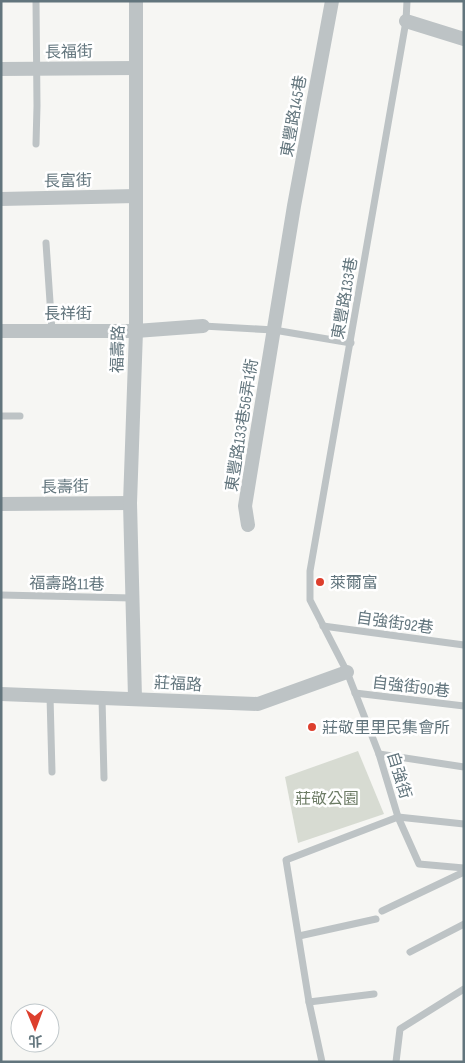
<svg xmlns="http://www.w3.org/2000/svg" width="465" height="1063" font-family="'Sofia Sans Condensed','Noto Sans TC',sans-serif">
<rect width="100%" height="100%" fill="#f6f6f3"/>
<path fill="#d7dbd2" d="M358,751l26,63 -86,29 -13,-66z"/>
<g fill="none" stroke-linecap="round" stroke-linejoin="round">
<g stroke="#bdc3c5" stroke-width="7">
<path d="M407,1l-1,20 -96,550v29l37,72 32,82 19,63 21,47 45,4"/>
<path d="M36,144l1,-38 -1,-105"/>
<path d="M46,243l6,88"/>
<path d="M203,326l71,4 77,13"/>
<path d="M1,416h19"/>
<path d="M1,595l131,3"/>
<path d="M323,626l141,19"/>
<path d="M355,693l109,13"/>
<path d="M50,696l2,76"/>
<path d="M102,698l2,80"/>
<path d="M379,754l85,13"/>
<path d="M382,911l82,-39"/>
<path d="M299,936l77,-17"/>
<path d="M410,952l54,-28"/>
<path d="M309,1002l65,-8"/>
<path d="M322,1062l-13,-60 -23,-142 112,-43 66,7"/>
<path d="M396,1062l4,-33 64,-40"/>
</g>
<g stroke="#bdc3c5" stroke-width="14">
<path d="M406,21l58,18"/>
<path d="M1,69l135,-1"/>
<path d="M1,199l135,-3"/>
<path d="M1,331h135l67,-5"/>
<path d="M1,504l129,-1"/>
<path d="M248,525l-3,-19 49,-300 38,-205"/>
<path d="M1,694l257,10 89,-32"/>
<path d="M135,698l-5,-195 6,-172v-330"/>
</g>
</g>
<g fill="#dd3f2d" stroke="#fff" stroke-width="2">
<circle cx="320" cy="582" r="5"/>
<circle cx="312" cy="727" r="5"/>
</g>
<g text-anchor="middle" stroke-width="5" stroke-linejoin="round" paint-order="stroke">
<g font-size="16" fill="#62757d" stroke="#fff">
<text transform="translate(69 51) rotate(-1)" y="6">長福街</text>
<text transform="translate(293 116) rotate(-80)" y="6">東豐路145巷</text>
<text transform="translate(68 180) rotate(-1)" y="6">長富街</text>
<text transform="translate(344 298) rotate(-80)" y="6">東豐路133巷</text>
<text x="68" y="319">長祥街</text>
<text transform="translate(117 349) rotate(-88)" y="6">福壽路</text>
<text transform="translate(241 425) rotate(-81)" y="6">東豐路133巷56弄1衖</text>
<text transform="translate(65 486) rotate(-1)" y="6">長壽街</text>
<text transform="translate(67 583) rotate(1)" y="6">福壽路11巷</text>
<text transform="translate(395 622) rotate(8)" y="6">自強街92巷</text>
<text transform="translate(178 683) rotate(3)" y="6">莊福路</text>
<text transform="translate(411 686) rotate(7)" y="6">自強街90巷</text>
<text transform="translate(400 775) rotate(73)" y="6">自強街</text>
</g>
<g font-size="16" fill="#62757d" stroke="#fff" text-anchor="start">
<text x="330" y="588">萊爾富</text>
<text x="322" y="733">莊敬里里民集會所</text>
</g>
<g font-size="16" fill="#6c7b65" stroke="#fff">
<text x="327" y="804">莊敬公園</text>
</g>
</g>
<rect width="465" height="1063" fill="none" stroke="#62757d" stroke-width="5"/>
<g transform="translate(35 1028) rotate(179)"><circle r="24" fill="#ffffff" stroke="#c0c8cb"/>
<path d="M0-4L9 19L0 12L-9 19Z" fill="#dd3f2d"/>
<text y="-8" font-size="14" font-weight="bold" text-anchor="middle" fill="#62757d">北</text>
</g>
</svg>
